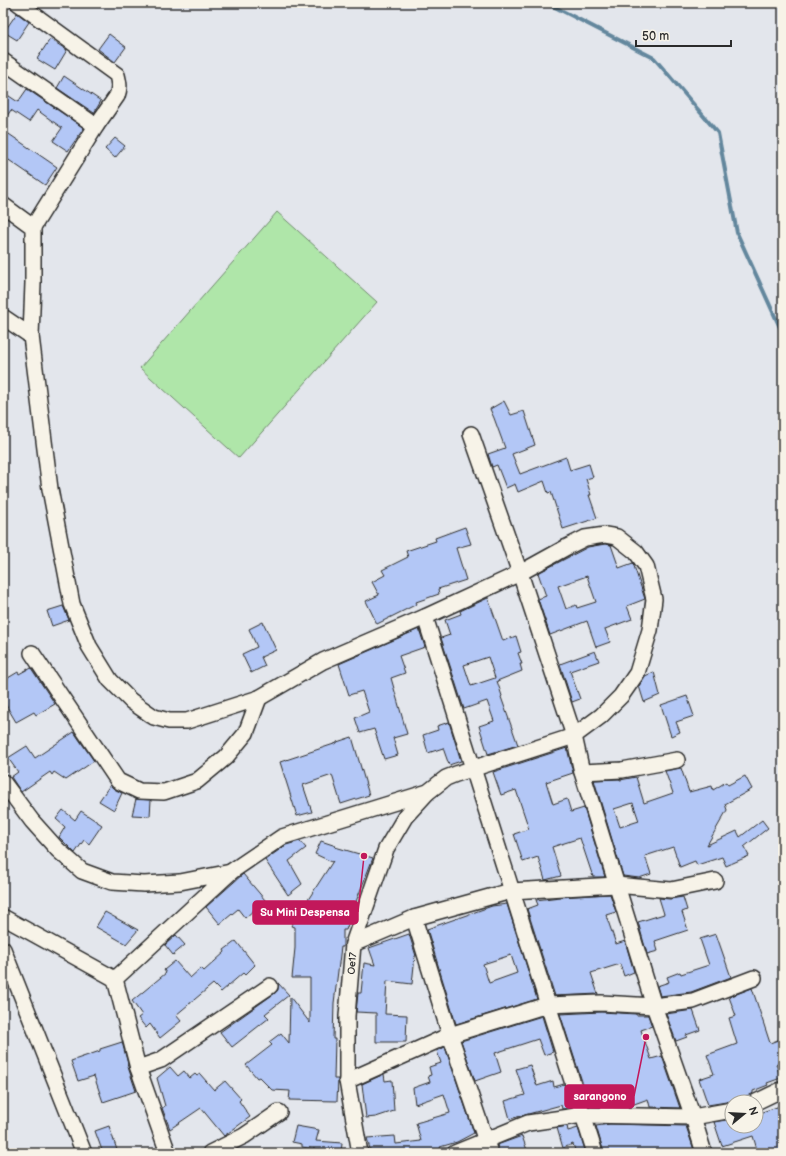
<svg xmlns="http://www.w3.org/2000/svg" width="786" height="1156" font-family="'Balsamiq Sans',sans-serif">
<rect width="100%" height="100%" fill="#e3e6ec"/>
<filter id="ink" filterUnits="userSpaceOnUse"><feTurbulence type="fractalNoise" baseFrequency=".025" numOctaves="2"/><feDisplacementMap in="SourceGraphic" scale="8" xChannelSelector="R" yChannelSelector="G"/><feConvolveMatrix kernelMatrix="1 2 1 2 8 2 1 2 1" color-interpolation-filters="sRGB"/></filter>
<g filter="url(#ink)">
<path fill="#afe6a9" stroke="#6d886a" d="M277,212l100,90 -138,156 -99,-90z"/>
<g fill="none" stroke-linecap="round" stroke-linejoin="round">
<path stroke="#63879d" stroke-width="4" d="M547,3l107,55 64,75 19,100 46,101"/>
</g>
<g fill="#b3c7f6" stroke="#2b2b2b" fill-rule="evenodd">
<path d="M17,13l12,9 -12,18 -13,-8z"/>
<path d="M109,34l17,13 -11,15 -17,-13z"/>
<path d="M50,39l17,11 -12,20 -18,-11z"/>
<path d="M64,76l37,25 -7,12 -37,-25z"/>
<path d="M27,89l57,39 -16,23 -15,-10 9,-13 -25,-18 -8,12 -18,-12 -8,12v-30l15,10z"/>
<path d="M3,130l54,37 -12,18 -42,-29z"/>
<path d="M115,138l10,8 -10,12 -10,-9z"/>
<path d="M504,401l7,14 13,-4 11,34 -23,9 8,20 46,-17 4,13 19,-6 4,13 -7,2 5,16h-2l8,23 -34,11 -12,-37 -3,1 -4,-12 -26,11 -3,-8 -9,4 -9,-23 -5,2 -4,-13 17,-6 -11,-30 -4,-9z"/>
<path d="M465,527l6,17 -15,4 10,32 -28,9 1,5 -23,8 1,2 -40,20 -11,-23 13,-6 -7,-13 13,-7 -3,-5 26,-13 -2,-6 30,-10 -1,-3z"/>
<path d="M605,544l6,1 8,23 14,-5 12,36 -18,7 5,13 -27,10 5,13 -14,5 -9,-26 -37,14 -12,-36 8,-3 -8,-23 50,-26zM587,576l9,26 -19,6 -1,-3 -10,4 -8,-23z"/>
<path d="M488,598l15,43 13,-5 5,16 -3,1 4,11h-2l2,7 -25,10 5,15 -1,1 17,48 -30,9 -9,-28 15,-5 -7,-20 -23,8 -23,-71 9,-3 -5,-15 16,-6 -1,-3zM488,657l7,21 -24,8 -7,-21z"/>
<path d="M63,606l6,14 -17,6 -5,-15z"/>
<path d="M263,622l13,28 -15,7 4,9 -14,7 -9,-19 15,-7 -8,-18z"/>
<path d="M419,629l6,18 -26,9 6,17 -14,5 16,56 -14,4 5,17 -14,4 -10,-30 -14,4 -5,-15 14,-6 -7,-21 -13,4 -10,-31z"/>
<path d="M595,651l4,10 -29,10 10,28 -8,3 -12,-38z"/>
<path d="M31,668l24,36 -19,11 -2,-3 -18,10 -13,-22v-19l15,-9 1,2 9,-5v1z"/>
<path d="M654,672l6,23 -16,7 -5,-16 6,-10z"/>
<path d="M687,696l7,20 -18,6 4,10 -9,4 -10,-31z"/>
<path d="M449,722l12,39 -12,4 -6,-17 -15,5 -5,-18 15,-5 -1,-4z"/>
<path d="M74,732l20,29 -28,19 -12,-8 -2,3 -2,-3 -29,20 -10,-15 7,-5 -10,-14 19,-12 8,12z"/>
<path d="M352,737l17,58 -28,9 -9,-29 -29,10 9,27 -15,4 -17,-54 57,-19v-1z"/>
<path d="M567,748l6,25 -27,9 7,22 14,-5 4,13 13,-4 21,69h-12l-13,-39 -28,9 9,29 -16,4 -7,-23 -15,5 -9,-28 15,-5 -13,-39 -15,5 -8,-23z"/>
<path d="M681,768l8,24 23,-6 1,4 13,-8 2,3 17,-9 7,13 -27,15 2,6 -20,35 30,-14 3,6 22,-17 6,8 -24,19 5,9 -23,10 -4,-9 -25,8 -2,-4 -15,6 -7,-20 -28,9 6,18 -12,4 -16,-2 -29,-96 26,-1v1l16,-3 8,26 29,-10 -8,-22zM633,803l6,18 -19,6 -6,-18z"/>
<path d="M110,785l4,4 8,4 -8,17 -15,-9z"/>
<path d="M136,799l15,1 -1,16 -18,-1z"/>
<path d="M63,810l12,10 6,-9 21,14 -13,19 -5,-4 -9,13 -16,-16 6,-10 -9,-8z"/>
<path d="M300,841l6,7 -17,13 13,23 -14,11 -23,-35 21,-15z"/>
<path d="M321,841l15,5 -1,1 38,11 -16,41 -11,31h-3v17h-2l-7,56 -1,36h2l-1,40h4l-1,22 -48,-1 1,-9 -18,-1 -13,-13 -2,1 -11,-13 26,-20 -3,-3 12,-9 8,10 1,-46 20,26v-45h-18l3,-30v-21l-4,-1 42,-65 -1,1 -17,-8z"/>
<path d="M243,874l22,26 -20,18 -7,-9 -18,15 -14,-17z"/>
<path d="M610,894l6,18 -10,3 10,29 9,-3 9,31 -10,4 -4,-12 -29,9 7,21 -43,2 -28,-87 11,-4 -2,-5 24,-3z"/>
<path d="M683,897l4,13 -5,2 6,18 -33,11 3,10 -11,3 -9,-32 26,-8 -5,-16 11,1z"/>
<path d="M507,904l30,95 -81,25 -29,-95 65,-23zM511,955l6,18 -28,10 -6,-19z"/>
<path d="M105,912l33,18 -12,14 -30,-17z"/>
<path d="M409,934l7,22h-1l-3,28 -25,-3 -2,33 22,1 -1,27h-30v-29l-20,-1 2,-19h3l3,-30 11,2 -6,-17z"/>
<path d="M716,934l15,43 -40,15 -31,4 -3,-10 12,-4 -2,-5 13,-5 1,2 28,-9 -9,-26z"/>
<path d="M176,935l9,10 -12,10 -8,-10z"/>
<path d="M236,941l19,24 -10,10 -2,-2 -22,19 -8,-8 -37,31 5,6 -21,17 -10,-14 -4,4 -8,-10 4,-3 -10,-14 34,-28 -2,-3 11,-9 15,17 11,-10 3,3 21,-19 -1,-2z"/>
<path d="M278,983l11,12 -24,19 4,4 -37,29 -12,-15 55,-39 3,-3z"/>
<path d="M752,988l18,55 13,-5v23l-7,3 5,14 -14,5 1,2 -15,6v2l-1,1 -20,7 -24,4 -9,-26 15,-5 -7,-19 30,-11 -8,-26 7,-2 -7,-19z"/>
<path d="M693,1010l7,20 -14,5 1,2 -11,4 -10,-27z"/>
<path d="M601,1012l35,2v1h12l4,11 -11,4 10,29 11,-3 18,52 -30,-1 -2,-8 -22,8 -36,-1 -30,-92z"/>
<path d="M542,1016l11,36 -9,3 -6,-16 -43,14 6,19 -26,9 -14,-40z"/>
<path d="M122,1042l6,22h-1l9,27 -33,11 -9,-26 -16,5 -7,-20 29,-10v-2z"/>
<path d="M445,1047l29,86 -17,9 -17,5 1,2 -13,4h-57l-4,-15 28,-2 1,8 25,-3 -5,-18 34,-10 -6,-19 -29,10 -2,-16 17,-6 -2,-6 3,-1 -2,-8 12,-4 -4,-12z"/>
<path d="M530,1065l7,21 16,-5 1,6 10,-3 7,24 -9,1 -1,-4 -51,14 -5,-18 20,-6 -9,-26z"/>
<path d="M170,1067l8,9 6,-5 6,7 5,-4 2,2 3,-2 14,16 11,-9 16,18 -2,2 11,16 -26,19 -23,-28 -31,21 -8,-21 3,-2 -8,-28z"/>
<path d="M384,1074l1,7 7,-1 2,31 -18,6 -10,1 -4,-34z"/>
<path d="M783,1105v48h-25l-5,-17 -31,10 -8,-24 18,-3v7h24v-12z"/>
<path d="M610,1124l76,2 9,27h-91l-8,-27z"/>
<path d="M109,1126l9,27h-15l-8,-22z"/>
<path d="M296,1126l23,4 -3,11 26,2 -1,10 -39,-6v-3l-10,-2z"/>
<path d="M567,1126l1,5 10,-3 8,25h-10l-3,-9 -10,4 -6,-20z"/>
<path d="M522,1136l6,17h-29l-2,-8z"/>
</g>
<g fill="none" stroke-linecap="round" stroke-linejoin="round">
<defs>
<g id="street">
<path d="M18,3l99,72c2,8 3,13 0,21l-21,30 -63,101"/>
<path d="M3,61l93,65"/>
<path d="M3,205l30,22v56l-2,53 19,153 22,115 17,42 21,34 21,21 23,16 15,4h18l72,-23 64,-37 102,-44 95,-44 47,-26 18,-9 20,-3 12,2 19,15 10,14 8,33 -4,31 -13,43 -16,23 -20,20 -27,20 -118,38 -10,4 -18,14 -146,45 -50,34 -117,108 23,89 30,85"/>
<path d="M3,317l28,19"/>
<path d="M471,434l49,139 54,163 8,36 72,234 39,111 11,36"/>
<path d="M425,617l170,536"/>
<path d="M32,653l86,128 21,10 25,1 33,-11 29,-24 20,-24 13,-35"/>
<path d="M582,772l40,-2 55,-10"/>
<path d="M3,782l29,39 26,29 24,21 30,11 32,2 36,-2 51,-10"/>
<path d="M3,917l112,62"/>
<path d="M414,918l36,117 40,118"/>
<path d="M353,944l61,-26 97,-27 105,-6 55,5 44,-9"/>
<path d="M3,949l81,204"/>
<path d="M138,1068l23,-8 109,-74"/>
<path d="M347,1081l103,-46 97,-30 54,-2 53,3 39,-5 61,-23"/>
<path d="M756,1102l27,-13"/>
<path d="M210,1153l34,-17 35,-24"/>
<path id="s1" d="M360,1153l-13,-72v-65l6,-72 33,-95 19,-32 22,-24"/>
<path d="M455,1153l73,-30 55,-8 110,2 39,-7"/>
</g>
</defs>
<use href="#street" stroke="#2b2b2b" stroke-width="18"/>
<use href="#street" stroke="#f7f3e8" stroke-width="15"/>
</g>
</g>
<g text-anchor="middle" stroke-width="3.5" stroke-linejoin="round" paint-order="stroke">
<g font-size="10" fill="#2b2b2b" stroke="#f7f3e8">
<text dy="4" stroke="none"><textPath href="#s1" startOffset="191">Oe17</textPath></text>
</g>
</g>
<path fill="none" stroke="#c2185b" stroke-width="1.5" d="M364 856L358 912M646 1037L634 1096"/>
<g fill="#c2185b" stroke="#f7f3e8" stroke-width="1.5">
<circle cx="364" cy="856" r="4"/>
<circle cx="646" cy="1037" r="4"/>
</g>
<g fill="#c2185b" stroke="#c2185b" stroke-width="1.5">
<rect x="253" y="901" width="105" height="23" rx="4"/>
<rect x="565" y="1085" width="69" height="23" rx="4"/>
</g>
<g font-size="11" text-anchor="middle" font-weight="bold" fill="#fff">
<text x="305" y="916">Su Mini Despensa</text>
<text x="600" y="1100">sarangono</text>
</g>
<rect width="786" height="1156" fill="none" stroke="#f7f3e8" stroke-width="16"/>
<rect x="8" y="8" width="770" height="1140" fill="none" stroke="#2b2b2b" stroke-width="1.5" filter="url(#ink)"/>
<g transform="translate(744 1114) rotate(72)"><circle r="19" fill="#f7f3e8" stroke="#a5a39c"/>
<path d="M0-3L7 15L0 10L-7 15Z" fill="#2b2b2b"/>
<text y="-6" font-size="11" font-weight="bold" text-anchor="middle" fill="#2b2b2b">N</text>
</g>
<path d="M636 40v6h95v-6" fill="none" stroke="#2b2b2b" stroke-width="2"/>
<text x="642" y="40" font-size="12" fill="#2b2b2b" stroke="#f7f3e8" stroke-width="3" paint-order="stroke">50 m</text>
</svg>
